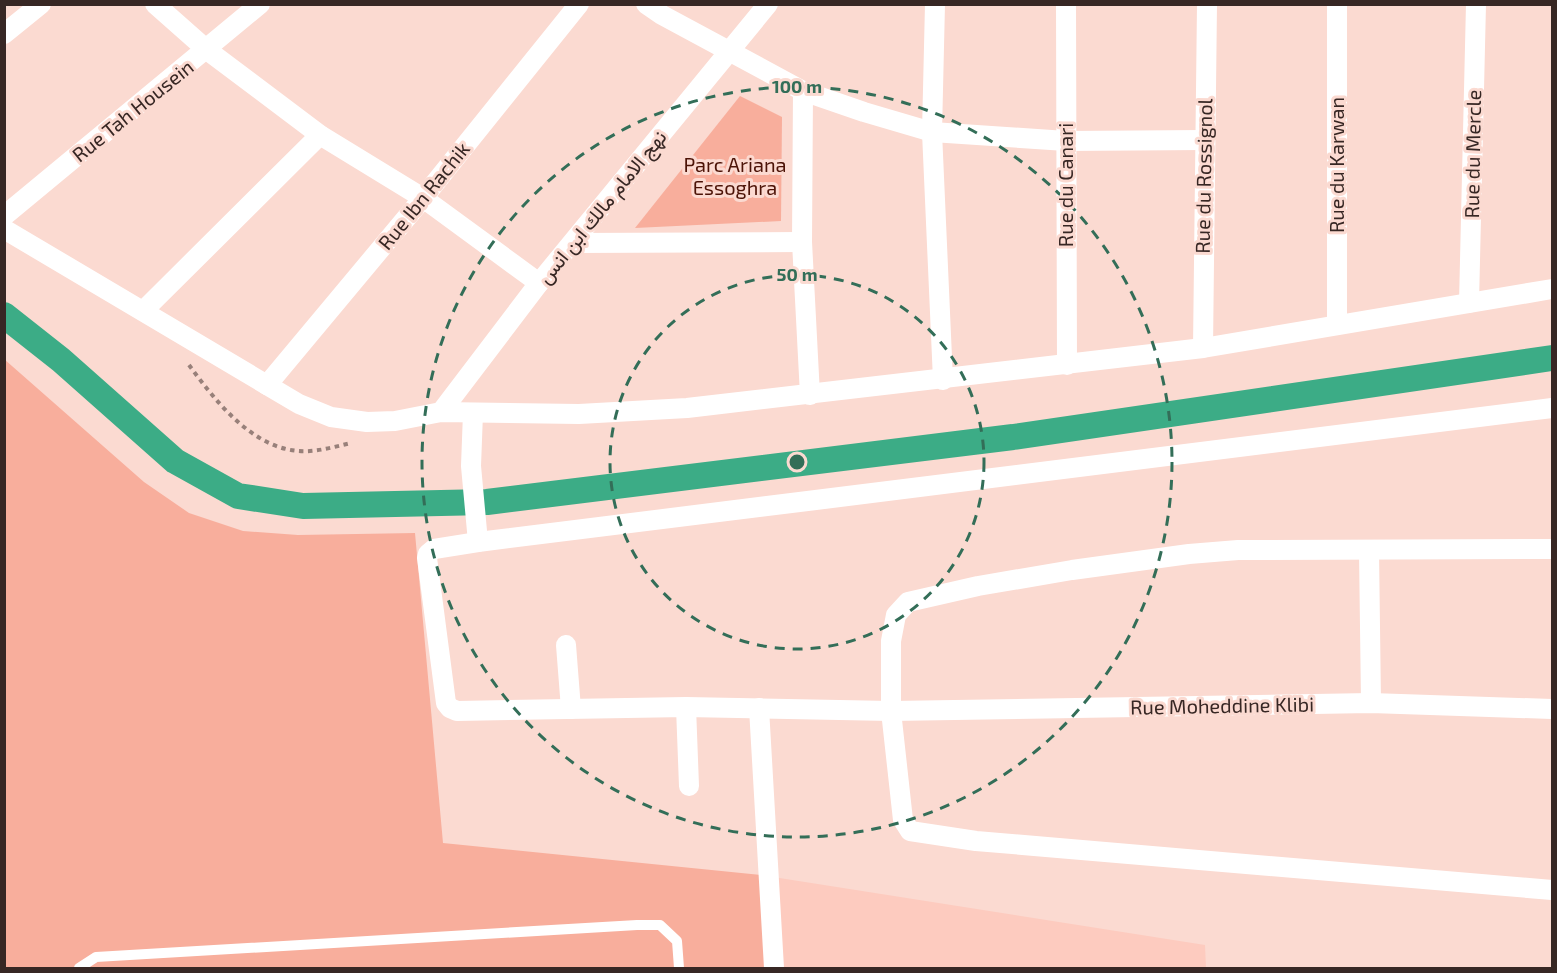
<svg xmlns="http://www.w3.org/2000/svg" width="1557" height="973" font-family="'Exo 2',Vazirmatn,sans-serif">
<rect width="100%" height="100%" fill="#fbdad1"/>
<path fill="#fdcbbf" d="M761,875l444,70 1,23h-435z"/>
<g fill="#f8ae9c">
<path d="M740,96l42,21 -1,104 -146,7z"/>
<path d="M4,359l140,123 45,31 54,18 55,4 117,-2 28,310 318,32 10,93h-766z"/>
</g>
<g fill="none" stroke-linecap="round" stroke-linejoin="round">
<path stroke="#3cac86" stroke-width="26" d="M4,315l57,45 114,101 63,35 65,10 184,-4 526,-65 539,-79"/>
<path stroke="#98807a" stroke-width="4" stroke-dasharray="4.5 4.5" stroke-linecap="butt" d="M189,365c28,38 68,90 121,86 14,-1 28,-5 41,-8"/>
<path stroke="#fff" stroke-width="10" d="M79,968l17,-11 541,-32h23l17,16 2,27"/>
<g stroke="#fff" stroke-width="20">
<path d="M155,4l52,46 113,85 103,63 116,85"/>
<path d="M646,4l16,11 141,76 61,21 68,20 134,9 138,-1"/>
<path d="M935,4l-3,128 11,248"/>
<path d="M1066,4l1,361"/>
<path d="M1337,4v321"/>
<path d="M4,34l37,-30"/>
<path d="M803,91l-1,151 8,153"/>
<path d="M4,216l256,-212"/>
<path d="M4,229l295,175 32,13 36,5 28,-1 46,-9 138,2 108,-6 516,-60 349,-59"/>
<path d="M573,243l229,-1"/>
<path d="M1469,303l7,-299"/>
<path d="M143,311l177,-176"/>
<path d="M1203,348l4,-344"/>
<path d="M267,385l156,-187 156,-194"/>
<path d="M1552,408c-357,46 -716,89 -1074,134l-44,7 -6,5 -1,4 19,145 4,5 7,3 229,-4 205,4 480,-8 181,6"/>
<path d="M441,412l98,-129 229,-279"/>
<path d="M473,413l-2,53 7,76"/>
<path d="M1552,549l-314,1 -49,4 -117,16 -94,16 -70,16 -12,13 -5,26v70l12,109 7,11 66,10 576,49"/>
<path d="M1369,551l2,152"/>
<path d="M566,645l5,64"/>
<path d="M686,707l3,79"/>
<path d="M759,708l15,260"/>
</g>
</g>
<g fill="none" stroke="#336e58" stroke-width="3" stroke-dasharray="10 8">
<circle cx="797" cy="462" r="187"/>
<circle cx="797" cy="462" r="375"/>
</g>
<g text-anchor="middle" stroke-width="6" stroke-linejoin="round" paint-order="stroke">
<g font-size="20" fill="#372724" stroke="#fbdad1">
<text transform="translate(133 111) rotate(-39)" y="7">Rue Tah Housein</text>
<text transform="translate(1473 154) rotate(-89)" y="7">Rue du Mercle</text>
<text transform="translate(1337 165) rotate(-90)" y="7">Rue du Karwan</text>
<text transform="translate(1204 176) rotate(-89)" y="7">Rue du Rossignol</text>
<text transform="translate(1066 185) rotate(-90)" y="7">Rue du Canari</text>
<text transform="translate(424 196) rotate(-51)" y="7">Rue Ibn Rachik</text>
<text transform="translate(602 207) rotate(-51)" y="7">نهج الامام مالك ابن انس</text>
<text transform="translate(1222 706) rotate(-1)" y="7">Rue Moheddine Klibi</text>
</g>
<g font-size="20" fill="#4c1307" stroke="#fbdad1">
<text x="735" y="172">Parc Ariana<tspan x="735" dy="23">Essoghra</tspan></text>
</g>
</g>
<circle cx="797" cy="462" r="9" fill="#336e58" stroke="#fbdad1" stroke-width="3"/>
<g font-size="18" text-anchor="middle" font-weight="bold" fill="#336e58" stroke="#fbdad1" stroke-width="6" stroke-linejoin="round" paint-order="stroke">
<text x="797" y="93">100 m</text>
<text x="797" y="281">50 m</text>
</g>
<rect width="1557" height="973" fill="none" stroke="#372724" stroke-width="12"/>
</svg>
